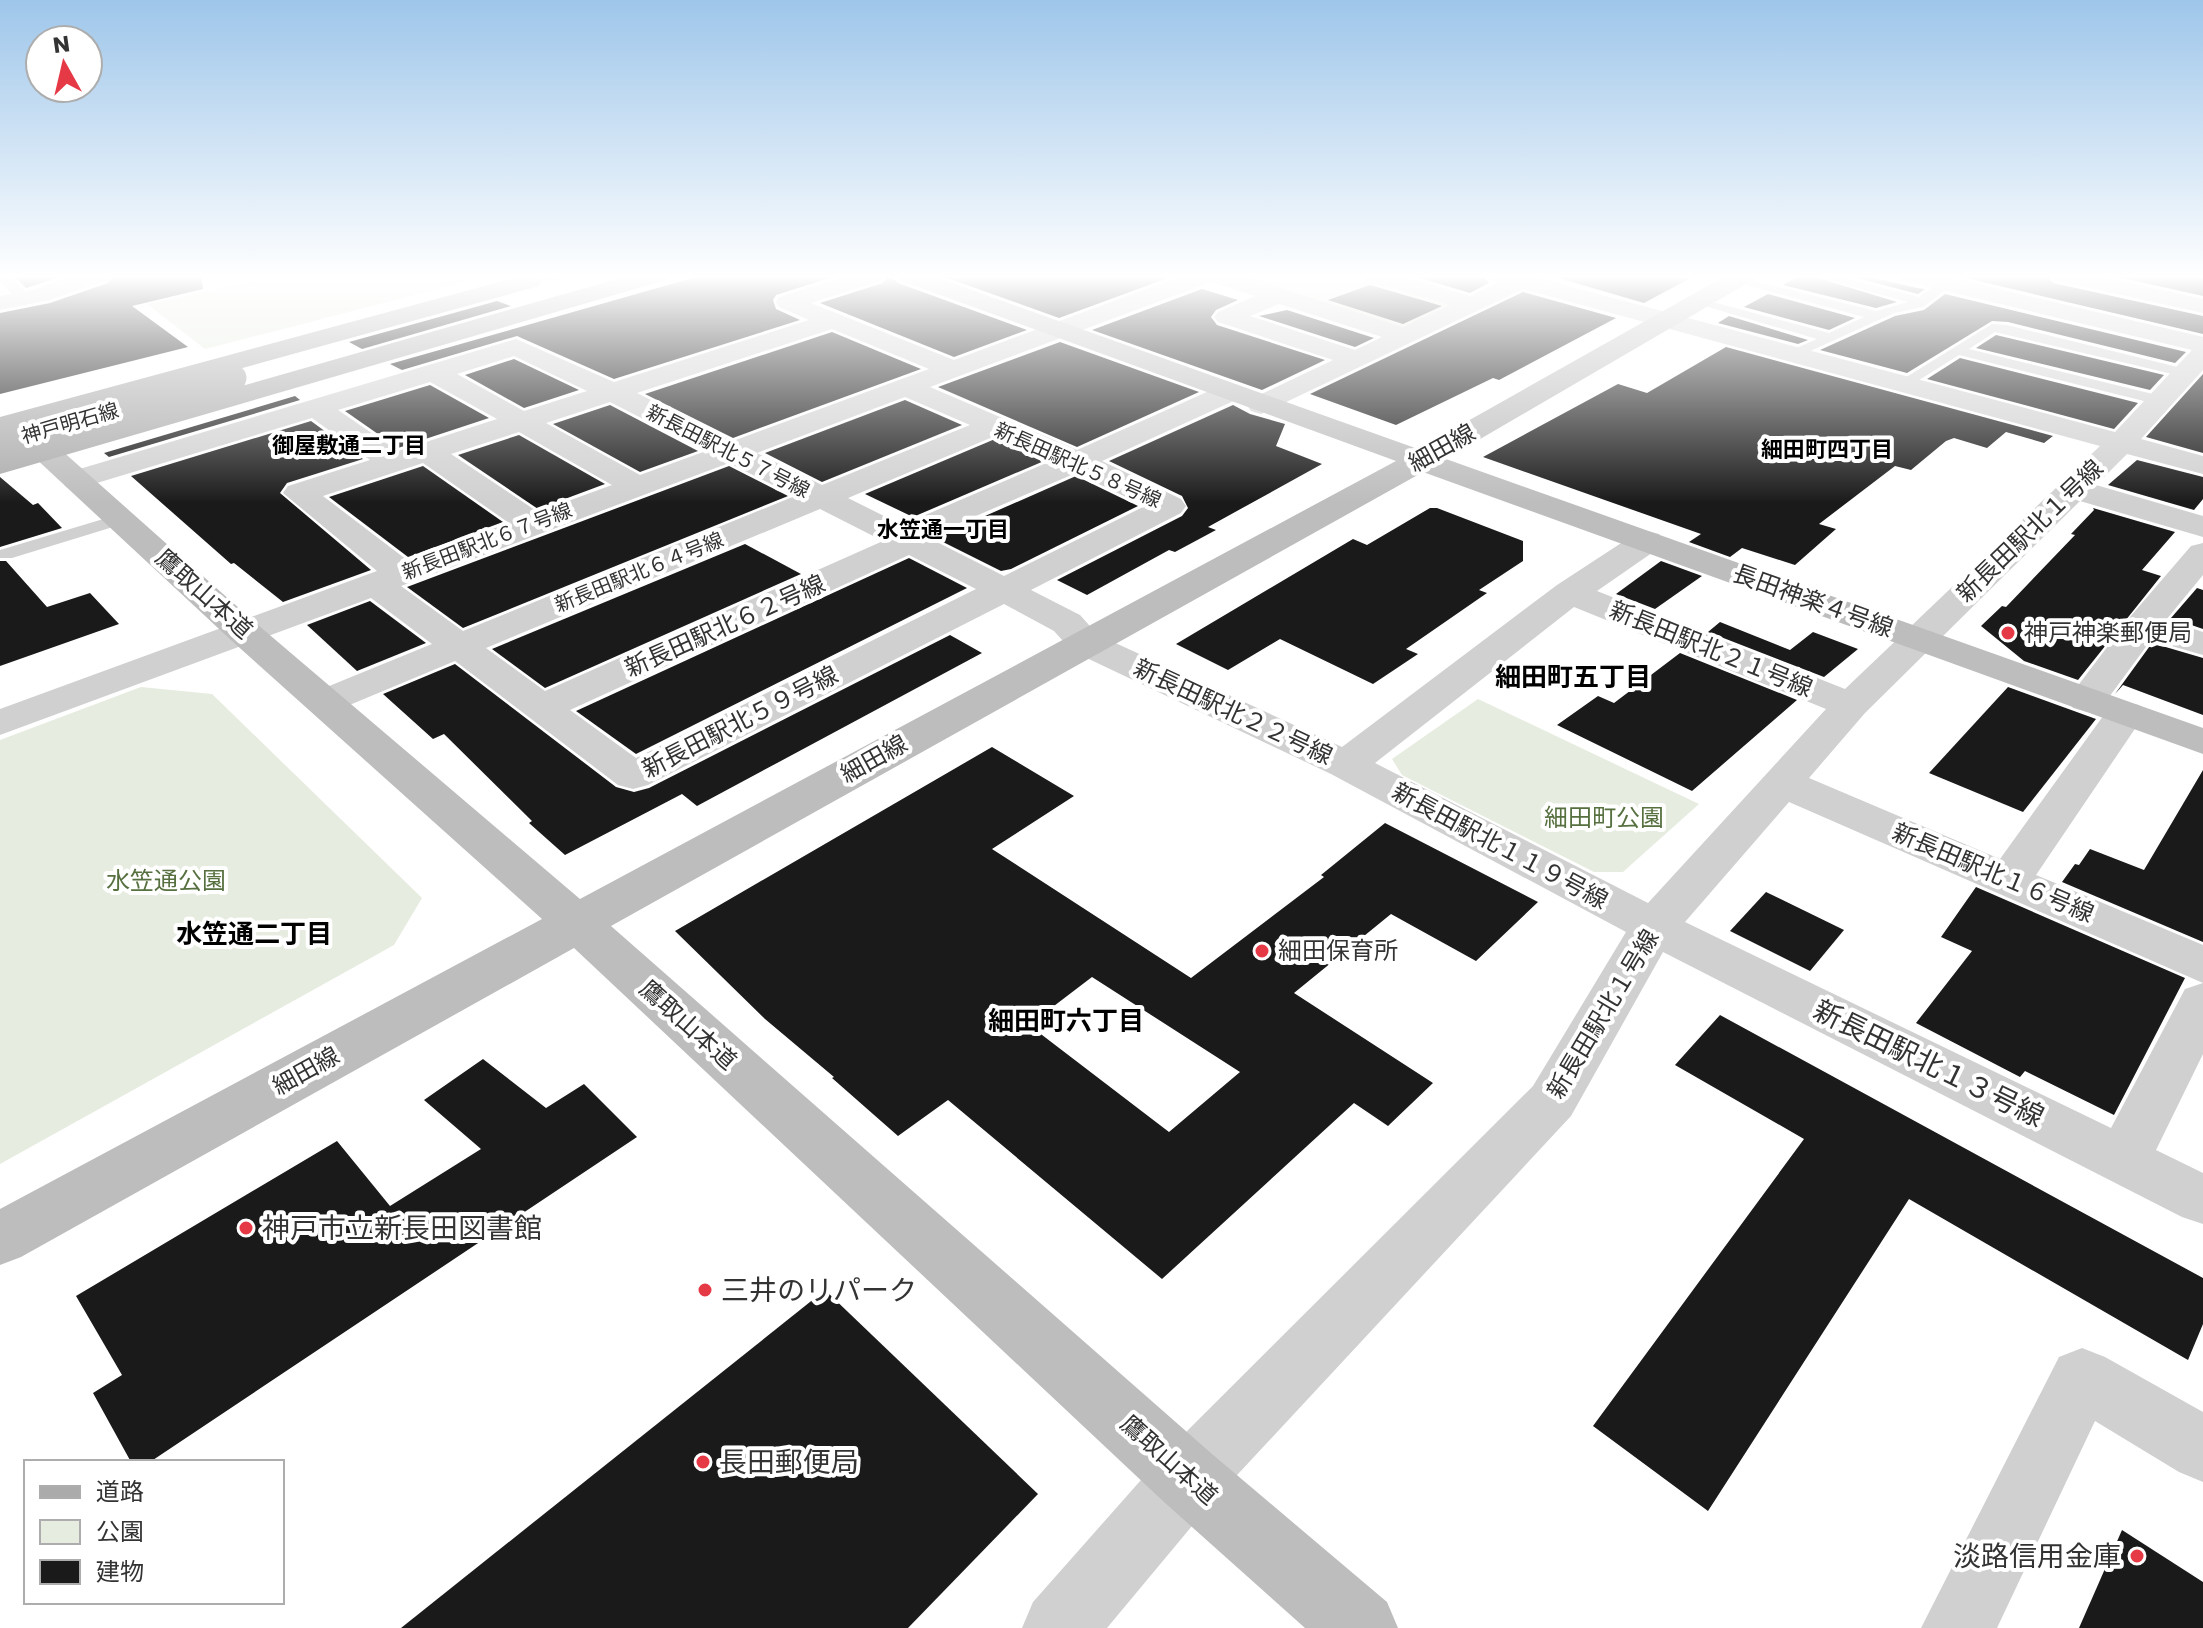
<svg xmlns="http://www.w3.org/2000/svg" width="2203" height="1628" font-family="Poppins,'Noto Sans JP',sans-serif">
<rect width="100%" height="100%" fill="#fff"/>
<g fill="#e6ecdf">
<path d="M282,275h152l35,6 -264,68 -58,-45z"/>
<path d="M1233,275h126l91,27 4,6 -41,19h-19z"/>
<path d="M141,687l71,7 210,204 -28,47 -394,219v-424z"/>
<path d="M1478,699l221,105 -76,68h-29l-192,-97 -10,-16z"/>
</g>
<g fill="#1a1a1a" fill-rule="evenodd">
<path d="M13,275h53l-40,13z"/>
<path d="M114,275h87l2,14 -71,17 56,41 -188,47v-81l50,-10 58,-20z"/>
<path d="M703,275h136l-63,20 -3,5 3,9 24,11 -186,59 -97,-43 -115,34 -12,-6z"/>
<path d="M889,275l9,8 129,47 -73,27 -134,-54 63,-20z"/>
<path d="M939,275h221l8,3 -109,40z"/>
<path d="M1410,275h73l6,8 -19,10z"/>
<path d="M1548,275h148l-52,28z"/>
<path d="M1800,275h8l89,27 -21,6 -93,-23z"/>
<path d="M1861,275l56,13 8,1 -7,5 -69,-18z"/>
<path d="M1953,275h94l6,8 150,33v18z"/>
<path d="M2109,275h94v21z"/>
<path d="M1370,285l72,21 -39,18 -75,-24z"/>
<path d="M1202,289l36,11 -22,10 -5,7 6,8 108,35 -63,30 -170,-60z"/>
<path d="M1523,292l93,26 -117,62 -6,-2 -97,47 -86,-31z"/>
<path d="M1768,294l87,24 -26,12 -85,-23z"/>
<path d="M1945,294l241,58 -11,11 -167,-41 -16,-1 -85,52 -87,-23 75,-34 29,-6z"/>
<path d="M497,301l14,5 -149,43 -13,-7z"/>
<path d="M1287,310l87,28 -19,9 -96,-31z"/>
<path d="M1729,316l79,24 -10,4 -80,-21z"/>
<path d="M832,332l89,37 -188,69 -88,-44z"/>
<path d="M1996,335l168,40 -14,15 -174,-42z"/>
<path d="M1060,342l139,50 -122,55 -139,-60z"/>
<path d="M1726,347l327,89 -9,7 -38,-11 -19,16 -33,-10 -8,3 -35,29 -16,-4 -76,58 17,5 -41,36 -53,-17 -12,9 -41,-15 12,-8 -218,-77 135,-73 29,9z"/>
<path d="M1960,358l178,45 -24,26 -187,-50z"/>
<path d="M514,359l65,31 -55,18 -59,-33z"/>
<path d="M2203,374v79l-57,-16z"/>
<path d="M430,385l59,33 -91,30 -53,-37z"/>
<path d="M295,396l5,4 -191,57 -5,-4z"/>
<path d="M905,400l57,25 -140,57 -57,-29z"/>
<path d="M610,405l88,46 -58,21 -87,-48z"/>
<path d="M1233,405l17,9 35,10 -9,22 46,18 -114,63 8,3 -41,22 -6,-2 -82,45 -30,-15 125,-64 6,-8 -6,-12 -73,-35z"/>
<path d="M311,421l52,38 -76,24 -7,10 91,77 -88,32 -49,-39 -3,1 -100,-88z"/>
<path d="M519,435l86,49 -67,25 -80,-54z"/>
<path d="M995,439l49,22 -131,56 -48,-23z"/>
<path d="M2137,460l66,17v22l-9,11 -86,-25z"/>
<path d="M423,466l80,56 -95,35 -79,-60z"/>
<path d="M729,466l59,30 -325,132 -56,-41z"/>
<path d="M1076,476l62,30 -127,63 -10,2 -66,-33z"/>
<path d="M0,477l33,28 5,-2 24,25 -62,19z"/>
<path d="M1430,508h7l86,33v20l-44,29 8,3 -81,56 12,5 -45,30 -93,-45 -52,31 -52,-26 177,-105 14,6z"/>
<path d="M2093,508l82,24 -33,38 19,6 -83,104 -54,-19 -43,-35 21,-20 4,1 69,-72 -4,-1 23,-24z"/>
<path d="M745,544l56,30 -256,114 -53,-39z"/>
<path d="M909,558l58,30 -331,166 -60,-43z"/>
<path d="M0,561h6l41,46 43,-14 29,31 -119,42z"/>
<path d="M1661,561l41,15 -47,33 -39,-15z"/>
<path d="M2197,588l6,2v39l-32,-11z"/>
<path d="M370,601l56,42 -69,28 -50,-46z"/>
<path d="M1720,622l70,28 23,-18 45,17 -34,28 -116,-45z"/>
<path d="M950,635l32,18 -285,153 -15,-12 -117,61 -36,-32 3,-2 -88,-87 -11,5 -50,-45 72,-30 161,123 18,5 15,-4z"/>
<path d="M2152,643l51,15v57l-80,-30 -8,9z"/>
<path d="M1680,653l117,47 -105,91 -135,-66 41,-29 16,7z"/>
<path d="M2008,687l88,32 -73,93 -94,-39z"/>
<path d="M992,747l82,49 -82,53 199,129 133,-101 -3,-2 64,-52 153,79 -62,59 -85,-47 -97,79 139,90 -45,43 -34,-23 -192,176 -214,-179 -50,36 -66,-58 2,-1 -69,-58 -90,-88zM1092,977l148,95 -71,60 -140,-107z"/>
<path d="M2203,770v172l-141,-60 13,-18 4,1 11,-16 54,21z"/>
<path d="M1976,887l209,91 -71,137 -89,-44 -5,6 -104,-54 56,-72 -31,-14z"/>
<path d="M1766,892l78,38 -34,41 -80,-40z"/>
<path d="M1720,1015l483,263v46l-15,36 -279,-161 -201,312 -115,-85 211,-287 -129,-74z"/>
<path d="M483,1059l63,49 38,-24 53,53 -487,325h-19l-38,-69 29,-18 -46,-79 261,-155 53,65 91,-57 -57,-49z"/>
<path d="M825,1290l213,204 -130,134h-507z"/>
<path d="M2122,1530l81,52v46h-124z"/>
</g>
<g fill="none" stroke-linecap="round" stroke-linejoin="round">
<g fill="#d0d0d0" fill-rule="evenodd">
<path d="M0,275h9l20,20v6h-10l-19,-20z"/>
<path d="M1811,275h22l86,22 22,-16 12,3 -30,23 -29,6 -99,45 -5,-1v-6l27,-12 -126,-37 7,-4 131,35 35,-16 -136,-37 7,-4 141,35 32,-9z"/>
<path d="M1992,324l15,1 183,45 2,3 -7,4 -190,-45 -26,17 196,48 3,3 -8,5 -201,-50 -51,32 -5,2 -8,-5z"/>
<path d="M120,514l9,5 -3,4 -114,35h-12v-8z"/>
</g>
<g fill="#d0d0d0" fill-rule="evenodd">
<path d="M75,275h36l-4,5 -58,20 -49,10v-14l35,-7z"/>
<path d="M538,275h25l-4,5h-17z"/>
<path d="M849,275h37l-4,5 -71,23 143,57 230,-85h56l163,52 47,-22 -86,-25 -4,-5h39l71,21 28,-14 -8,-2 -4,-5h59l-3,4 573,153 77,-82 -292,-70 -4,-5h43l264,62v33l-62,69 62,17v18l-76,-20 -31,31 107,31v21l-123,-36 -215,212 -56,65 191,81 111,-154 14,-3 14,3 6,9 -109,161 167,70v38l-414,-181 -104,120 426,206 74,-139 18,-6v71l-47,96 47,23v51l-21,-7 -519,-265 -92,164 -359,386 -105,126h-85l11,-26 131,-148 369,-368 93,-154 -295,-158 -259,-123 -18,-20 -50,-27 -356,181 -15,4 -15,-4 -163,-124 -115,48 -14,4 -14,-4 -6,-8 6,-8 120,-49 -61,-46 -371,137v-26l377,-138 -94,-78 5,-7 82,-26 -58,-42 -235,71 -11,-2 -5,-7 5,-7 450,-134 98,43 195,-62 -30,-13 -3,-5 3,-5zM1211,282l44,14 -37,16 -4,5 4,5 115,38 -82,39 -4,6 4,6 10,3 262,-125 577,157 -255,243 -248,-98 62,-43 5,-7 -5,-7 -12,-3 -12,3 -78,51 -215,162 -244,-112 -18,-20 -49,-25 150,-77 5,-7 -5,-7 -79,-38 136,-62 4,-6 -4,-6 -10,-2 -10,2 -141,63 -147,-63zM1279,304l103,33 -27,13 -105,-34zM832,329l97,40 -196,72 -96,-48zM514,356l73,35 -63,20 -67,-37zM430,382l67,37 -99,32 -60,-41zM905,397l65,28 -148,60 -65,-32zM610,402l96,49 -66,24 -94,-52zM519,432l93,53 -74,27 -87,-58zM995,436l56,25 -149,64 -54,-27zM423,463l86,60 -102,37 -84,-64zM729,463l66,33 -332,135 -62,-45zM1076,473l69,33 -141,70 -77,-39zM820,509l63,32 -338,150 -59,-43zM909,555l67,34 -340,169 -66,-48zM1574,607l252,102 -178,194 -273,-140z"/>
<path d="M2050,275h45l108,24v14l-149,-33z"/>
<path d="M2203,543v32l-37,45 37,12v23l-52,-15 -50,68 -14,4 -14,-4 -6,-8 63,-83 61,-71z"/>
<path d="M2082,1348l23,9 98,55v70l-24,-10 -84,-51 -98,207h-76l138,-271z"/>
</g>
<path fill="#bdbdbd" fill-rule="evenodd" d="M895,275h35l488,174 309,-174h30l-4,5 -307,179 757,269v26l-780,-282 -812,454 601,528 175,148 11,26h-93l-141,-126 -590,-554 -553,309 -21,8v-56l542,-290 -310,-278 -228,-212 -4,-7 4,-5 10,-3 10,3 234,208 322,274 816,-438 -497,-181z"/>
<g fill="#ababab" fill-rule="evenodd">
<path d="M535,275l7,6 -3,5 -539,149v-18l521,-141z"/>
<path d="M631,275h39l-4,5 -666,194v-19z"/>
</g>
<path stroke="#ababab" stroke-width="27" d="M14,439l219,-61"/>
<path stroke="#ababab" stroke-width="34" d="M0,443l21,-6"/>
</g>
<linearGradient id="sky" x2="0" y2="1"><stop stop-color="#9ec6ea"/><stop offset="0.55" stop-color="#fff"/><stop offset="1" stop-color="#fff" stop-opacity="0"/></linearGradient>
<rect width="2203" height="503" fill="url(#sky)"/>
<g fill="#e63946" stroke="#fff" stroke-width="3">
<circle cx="2008" cy="633" r="8"/>
<circle cx="1262" cy="951" r="8"/>
<circle cx="246" cy="1228" r="8"/>
<circle cx="705" cy="1290" r="8"/>
<circle cx="703" cy="1462" r="8"/>
<circle cx="2137" cy="1556" r="8"/>
</g>
<g text-anchor="middle" stroke-width="8" stroke-linejoin="round" paint-order="stroke">
<g font-size="20" fill="#333" stroke="#fff">
<text transform="translate(70 423) rotate(-16)" y="7">神戸明石線</text>
<text transform="translate(728 451) rotate(27)" y="7">新長田駅北５７号線</text>
<text transform="translate(1078 465) rotate(24)" y="7">新長田駅北５８号線</text>
<text transform="translate(487 541) rotate(-21)" y="7">新長田駅北６７号線</text>
<text transform="translate(639 572) rotate(-22)" y="7">新長田駅北６４号線</text>
</g>
<g font-size="22" font-weight="bold" fill="#000" stroke="#fff">
<text x="349" y="453">御屋敷通二丁目</text>
<text x="1827" y="457">細田町四丁目</text>
<text x="943" y="537">水笠通一丁目</text>
</g>
<g font-size="24" fill="#333" stroke="#fff">
<text transform="translate(1442 448) rotate(-29)" y="8">細田線</text>
<text transform="translate(2030 531) rotate(-44)" y="8">新長田駅北１号線</text>
<text transform="translate(204 594) rotate(42)" y="8">鷹取山本道</text>
<text transform="translate(1813 601) rotate(20)" y="8">長田神楽４号線</text>
<text transform="translate(725 626) rotate(-24)" y="8">新長田駅北６２号線</text>
<text transform="translate(1711 649) rotate(22)" y="8">新長田駅北２１号線</text>
<text transform="translate(1233 712) rotate(25)" y="8">新長田駅北２２号線</text>
<text transform="translate(740 722) rotate(-27)" y="8">新長田駅北５９号線</text>
<text transform="translate(874 759) rotate(-29)" y="8">細田線</text>
<text transform="translate(1500 846) rotate(28)" y="8">新長田駅北１１９号線</text>
<text transform="translate(1993 873) rotate(23)" y="8">新長田駅北１６号線</text>
<text transform="translate(1603 1014) rotate(-59)" y="8">新長田駅北１号線</text>
<text transform="translate(688 1025) rotate(42)" y="8">鷹取山本道</text>
<text transform="translate(306 1071) rotate(-29)" y="8">細田線</text>
<text transform="translate(1169 1460) rotate(42)" y="8">鷹取山本道</text>
</g>
<g font-size="24" fill="#333" stroke="#fff" text-anchor="start">
<text x="2024" y="641">神戸神楽郵便局</text>
<text x="1278" y="959">細田保育所</text>
</g>
<g font-size="24" fill="#56703f" stroke="#fff">
<text x="1604" y="826">細田町公園</text>
<text x="166" y="889">水笠通公園</text>
</g>
<g font-size="26" font-weight="bold" fill="#000" stroke="#fff">
<text x="1573" y="686">細田町五丁目</text>
<text x="254" y="943">水笠通二丁目</text>
<text x="1066" y="1030">細田町六丁目</text>
</g>
<g font-size="28" fill="#333" stroke="#fff">
<text transform="translate(1929 1063) rotate(26)" y="10">新長田駅北１３号線</text>
</g>
<g font-size="28" fill="#333" stroke="#fff" text-anchor="start">
<text x="262" y="1238">神戸市立新長田図書館</text>
<text x="721" y="1300">三井のリパーク</text>
<text x="719" y="1472">長田郵便局</text>
<text x="2121" y="1566" text-anchor="end">淡路信用金庫</text>
</g>
</g>
<rect x="24" y="1460" width="260" height="144" fill="#ffffff" stroke="#adadad" stroke-width="2"/>
<rect x="40" y="1486" width="40" height="12" fill="#ababab" stroke="#adadad" stroke-width="2"/>
<text x="96" y="1500" font-size="24" fill="#333333">道路</text>
<rect x="40" y="1520" width="40" height="24" fill="#e6ecdf" stroke="#adadad" stroke-width="2"/>
<text x="96" y="1540" font-size="24" fill="#333333">公園</text>
<rect x="40" y="1560" width="40" height="24" fill="#1a1a1a" stroke="#adadad" stroke-width="2"/>
<text x="96" y="1580" font-size="24" fill="#333333">建物</text>
<g transform="translate(64 64) rotate(352)"><circle r="38" fill="#ffffff" stroke="#adadad" stroke-width="2"/>
<path d="M0-6L14 30L0 20L-14 30Z" fill="#e63946"/>
<text y="-12" font-size="22" font-weight="bold" text-anchor="middle" fill="#333333">N</text>
</g>
</svg>
